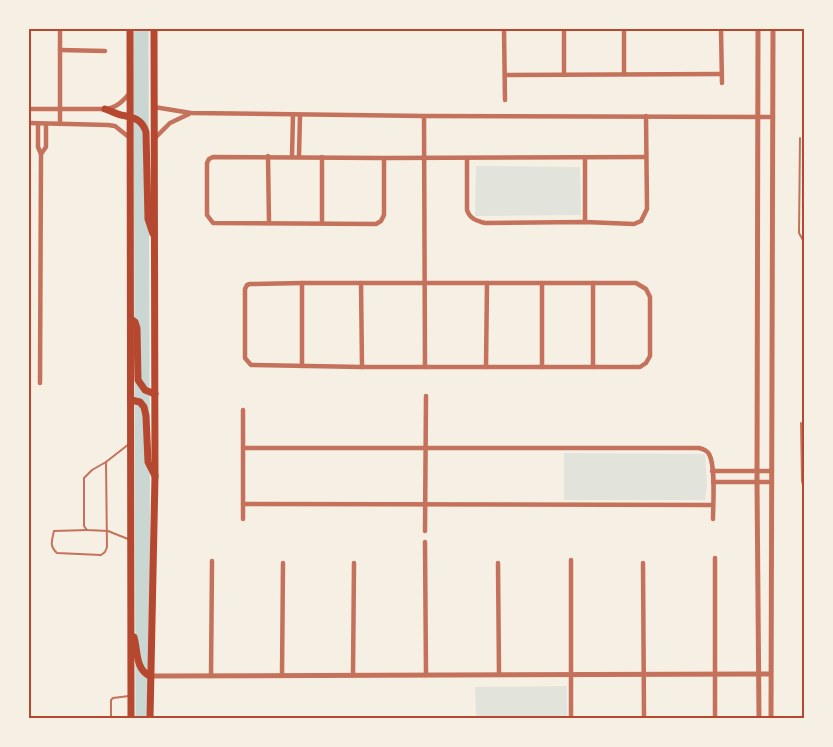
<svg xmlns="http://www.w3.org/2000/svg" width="833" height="747" font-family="'Work Sans',sans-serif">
<rect width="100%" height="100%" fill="#f6efe4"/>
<g fill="#e2e4dc">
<path d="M476,166l104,1 1,48 -106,1z"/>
<path d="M564,453l141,1 2,32 -2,14h-141z"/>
<path d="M567,686v32h-91l-1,-31z"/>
</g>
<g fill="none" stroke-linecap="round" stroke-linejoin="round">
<path stroke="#c9d6d2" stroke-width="15" d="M141,29l2,689"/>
<g stroke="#c5725c" stroke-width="2">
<path d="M800,138l-1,95 5,9"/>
<path d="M801,423l1,58 2,8"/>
<path d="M87,530l-33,1c-2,9 -5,15 3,22l44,2 4,-3 2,-5 -1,-85"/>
<path d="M128,539l-20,-8 -21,-1 -3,-4v-48l8,-8 14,-8 23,-18"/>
<path d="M804,539v7"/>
<path d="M111,718v-18l2,-2 16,-2"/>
</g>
<g stroke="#c5725c" stroke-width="4.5">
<path d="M504,29l1,71"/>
<path d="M564,29v46"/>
<path d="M624,29v45"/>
<path d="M721,29l1,54"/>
<path d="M60,50l45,1"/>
<path d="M505,75l216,-1"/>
<path d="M154,107l37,6 233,3 349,1"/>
<path d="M29,109h76c11,-1 17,-7 24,-15"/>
<path d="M424,116l1,251"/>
<path d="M29,123l79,2 7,1 15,12"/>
<path d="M38,124v23l3,7 -1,229"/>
<path d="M60,124v-95"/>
<path d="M155,138l15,-15 19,-9"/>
<path d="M41,154l5,-7v-23"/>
<path d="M268,156l1,67"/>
<path d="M292,156l1,-41"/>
<path d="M299,156l1,-41"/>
<path d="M384,158v57l-3,6 -5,3 -163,-1 -6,-8v-52l2,-4 4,-2 171,1 262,-1"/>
<path d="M467,158v52c3,9 10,11 18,13l100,-1 49,2 7,-3 6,-12 -1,-93"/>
<path d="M585,222v-64"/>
<path d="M322,223v-66"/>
<path d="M302,283h334l10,6 4,8v59l-4,7 -6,4h-278l-111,-2 -6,-7v-69l2,-4 3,-1z"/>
<path d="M361,283l1,84"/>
<path d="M593,283v84"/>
<path d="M302,366v-83"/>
<path d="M486,367l1,-84"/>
<path d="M542,367v-84"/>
<path d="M243,448h456c4,1 8,2 10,6 7,12 4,50 4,65"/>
<path d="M712,471h59"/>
<path d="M713,482h58"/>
<path d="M243,504l470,1"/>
<path d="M243,519v-109"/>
<path d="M425,531l1,-135"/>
<path d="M425,542l1,133"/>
<path d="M571,560v158"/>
<path d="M498,563l1,112"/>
<path d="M643,563l1,155"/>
<path d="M282,675l1,-112"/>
<path d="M353,675l1,-112"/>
<path d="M211,676l1,-115"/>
<path d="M715,718v-160"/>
</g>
<g stroke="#c5725c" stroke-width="5">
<path d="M758,29l-1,453 2,236"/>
<path d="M150,676l620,-2"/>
<path d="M771,718l2,-689"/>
</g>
<g stroke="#b5482f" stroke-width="7">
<path d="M130,29l1,689"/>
<path d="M105,109c6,2 11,5 16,6 12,2 21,4 25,17l2,87 5,15"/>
<path d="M131,319l4,3 2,6 1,52 7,10 10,4"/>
<path d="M131,400l9,2 4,5 2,9 2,46 7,14"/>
<path d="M134,637c4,14 1,32 16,39"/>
<path d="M150,718l5,-242 -1,-447"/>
</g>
</g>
<rect width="833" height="747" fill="none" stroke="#f6efe4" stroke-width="60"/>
<rect x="30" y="30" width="773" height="687" fill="none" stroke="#b5482f" stroke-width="2"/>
</svg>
